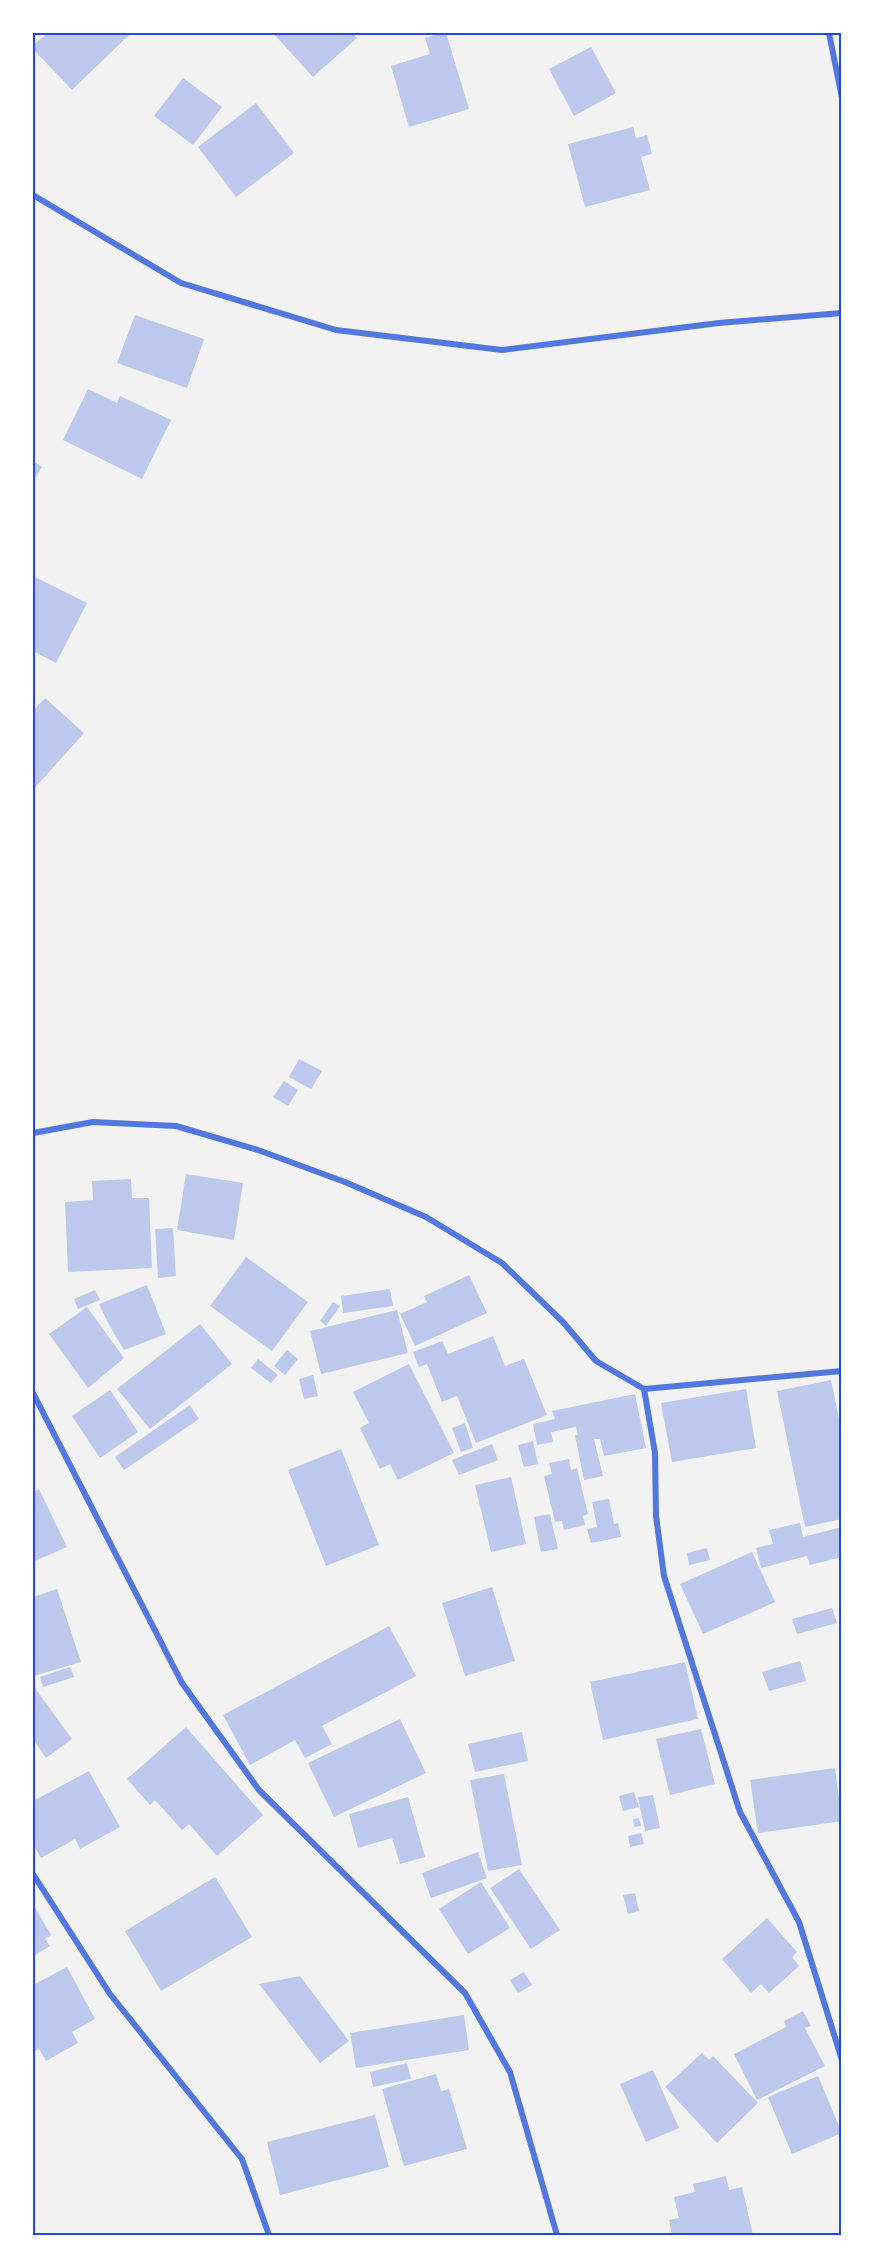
<svg xmlns="http://www.w3.org/2000/svg" width="875" height="2268" font-family="'Work Sans',sans-serif">
<rect width="100%" height="100%" fill="#f2f2f2"/>
<g fill="#bdc9ec">
<path d="M48,33h83l-59,57 -39,-41v-4z"/>
<path d="M273,33h80l4,5 -44,39z"/>
<path d="M442,33h4l23,76 -60,18 -18,-61 39,-12 -5,-16z"/>
<path d="M591,47l25,46 -42,23 -25,-47z"/>
<path d="M183,78l39,29 -29,38 -39,-29z"/>
<path d="M256,103l38,50 -58,44 -38,-50z"/>
<path d="M633,127l3,11 11,-3 5,19 -11,3 9,33 -65,17 -17,-63z"/>
<path d="M135,315l69,24 -17,49 -70,-25z"/>
<path d="M88,389l29,14 3,-7 51,24 -29,59 -79,-39z"/>
<path d="M33,461l9,6 -9,14z"/>
<path d="M33,576l54,27 -31,60 -23,-12z"/>
<path d="M45,698l39,35 -51,57v-79z"/>
<path d="M299,1059l23,12 -11,18 -22,-12z"/>
<path d="M284,1081l14,9 -10,16 -15,-9z"/>
<path d="M186,1174l57,9 -9,57 -57,-10z"/>
<path d="M131,1179l1,19h17l3,70 -84,4 -3,-70 28,-2 -1,-19z"/>
<path d="M173,1228l3,48 -18,2 -3,-49z"/>
<path d="M246,1257l62,45 -36,49 -62,-45z"/>
<path d="M469,1275l18,38 -72,33 -15,-32 27,-12 -3,-6z"/>
<path d="M147,1285l19,49 -42,16 -16,-27 -9,-19z"/>
<path d="M390,1289l3,17 -50,7 -2,-17z"/>
<path d="M95,1290l5,10 -22,9 -4,-10z"/>
<path d="M333,1302l7,4 -14,20 -6,-5z"/>
<path d="M87,1307l37,51 -36,30 -39,-54z"/>
<path d="M397,1310l11,43 -87,21 -11,-43z"/>
<path d="M200,1324l32,40 -82,65 -33,-40z"/>
<path d="M493,1336l12,30 19,-7 23,56 -71,28 -19,-47 -15,6 -15,-38 -8,3 -6,-15 29,-11 6,13z"/>
<path d="M287,1350l11,9 -13,16 -11,-9z"/>
<path d="M258,1359l20,16 -7,8 -20,-15z"/>
<path d="M409,1364l45,89 -56,27 -8,-16 -10,5 -20,-41 9,-5 -16,-31z"/>
<path d="M313,1375l5,21 -14,3 -5,-20z"/>
<path d="M831,1380l11,53v86l-37,8 -28,-136z"/>
<path d="M746,1389l10,59 -84,14 -11,-59z"/>
<path d="M110,1390l28,42 -38,26 -28,-42z"/>
<path d="M635,1394l11,54 -42,8 -4,-17h-6l9,37 -19,4 -9,-45h3l-2,-8 -25,5 2,10 -16,3 -4,-21 22,-5 -3,-8z"/>
<path d="M190,1405l9,14 -75,51 -9,-13z"/>
<path d="M465,1423l8,25 -12,4 -9,-24z"/>
<path d="M533,1441l5,23 -14,3 -6,-22z"/>
<path d="M492,1444l6,16 -39,15 -7,-15z"/>
<path d="M341,1449l38,96 -53,21 -38,-96z"/>
<path d="M569,1459l2,11 6,-2 11,46 -5,2 2,9 -21,5 -2,-9 -7,1 -11,-46 8,-2 -3,-11z"/>
<path d="M511,1477l15,67 -35,8 -16,-67z"/>
<path d="M39,1489l28,58 -32,14 -2,-4v-65z"/>
<path d="M609,1499l5,25 4,-1 3,14 -30,6 -4,-14 10,-2 -5,-25z"/>
<path d="M550,1514l8,35 -17,3 -7,-35z"/>
<path d="M800,1523l3,14 39,-10v30l-32,8 -3,-9 -46,12 -5,-20 17,-4 -4,-14z"/>
<path d="M707,1548l3,12 -21,5 -2,-12z"/>
<path d="M752,1552l23,50 -72,32 -23,-50z"/>
<path d="M492,1587l23,74 -50,15 -23,-73z"/>
<path d="M57,1589l24,73 -47,14 -1,-79z"/>
<path d="M832,1608l5,15 -40,11 -5,-15z"/>
<path d="M389,1626l27,50 -94,50 10,18 -27,14 -10,-18 -45,25 -27,-50z"/>
<path d="M800,1661l6,20 -37,10 -7,-19z"/>
<path d="M685,1662l13,57 -95,21 -13,-58z"/>
<path d="M70,1667l4,10 -31,10 -3,-10z"/>
<path d="M35,1688l37,51 -26,19 -13,-19v-50z"/>
<path d="M400,1719l26,54 -92,44 -26,-54z"/>
<path d="M186,1727l77,88 -46,41 -28,-32 -7,6 -27,-30 -5,5 -23,-26z"/>
<path d="M701,1729l14,55 -45,11 -14,-56z"/>
<path d="M522,1732l6,29 -53,11 -7,-28z"/>
<path d="M835,1768l7,53 -84,12 -8,-53z"/>
<path d="M89,1771l31,56 -40,22 -5,-10 -34,19 -8,-14v-43z"/>
<path d="M504,1774l18,91 -34,6 -18,-91z"/>
<path d="M634,1792l5,15 -16,4 -4,-15z"/>
<path d="M653,1795l7,33 -15,3 -7,-34z"/>
<path d="M408,1797l17,60 -25,7 -8,-26 -34,10 -9,-34z"/>
<path d="M639,1818l2,8 -7,1 -1,-8z"/>
<path d="M641,1833l3,11 -14,3 -2,-11z"/>
<path d="M478,1852l9,26 -56,20 -9,-25z"/>
<path d="M519,1869l41,61 -29,19 -41,-61z"/>
<path d="M215,1877l37,60 -91,54 -36,-60z"/>
<path d="M481,1882l29,46 -42,26 -29,-45z"/>
<path d="M635,1893l4,18 -11,3 -5,-19z"/>
<path d="M33,1904l18,31 -6,4 5,7 -15,9 -2,-5z"/>
<path d="M767,1918l30,34 -5,5 7,9 -30,27 -8,-9 -10,9 -29,-34z"/>
<path d="M67,1967l28,52 -23,13 6,11 -32,18 -7,-12 -6,3v-67z"/>
<path d="M524,1972l8,13 -14,8 -8,-13z"/>
<path d="M300,1976l49,65 -29,22 -61,-79z"/>
<path d="M803,2011l8,15 -6,2 20,38 -68,34 -23,-46 52,-27 -2,-6z"/>
<path d="M464,2015l5,35 -113,18 -6,-35z"/>
<path d="M702,2053l7,7 4,-4 45,47 -41,40 -52,-56z"/>
<path d="M407,2063l4,16 -38,8 -3,-15z"/>
<path d="M653,2070l26,58 -33,14 -26,-58z"/>
<path d="M436,2074l5,17 8,-2 18,60 -63,17 -22,-77z"/>
<path d="M818,2076l24,57 -50,21 -24,-57z"/>
<path d="M375,2115l14,52 -109,28 -13,-53z"/>
<path d="M726,2176l3,14 13,-3 11,48h-81l-3,-15 10,-2 -5,-21 21,-5 -2,-8z"/>
</g>
<g fill="none" stroke-linecap="round" stroke-linejoin="round">
<g stroke="#5277de" stroke-width="6">
<path d="M829,33l13,65"/>
<path d="M33,195l148,88 155,47 166,20 217,-27 123,-10"/>
<path d="M33,1133l60,-11 83,4 82,24 87,32 81,35 76,46 61,59 33,39 48,28 198,-18"/>
<path d="M644,1389l11,64 1,63 8,60 76,236 59,110 43,138"/>
<path d="M33,1393l149,290 77,107 206,203 45,79 47,163"/>
<path d="M33,1874l77,120 132,165 27,76"/>
</g>
</g>
<rect width="875" height="2268" fill="none" stroke="#ffffff" stroke-width="69"/>
<rect x="34" y="34" width="806" height="2200" fill="none" stroke="#1d4ed8" stroke-width="2"/>
</svg>
